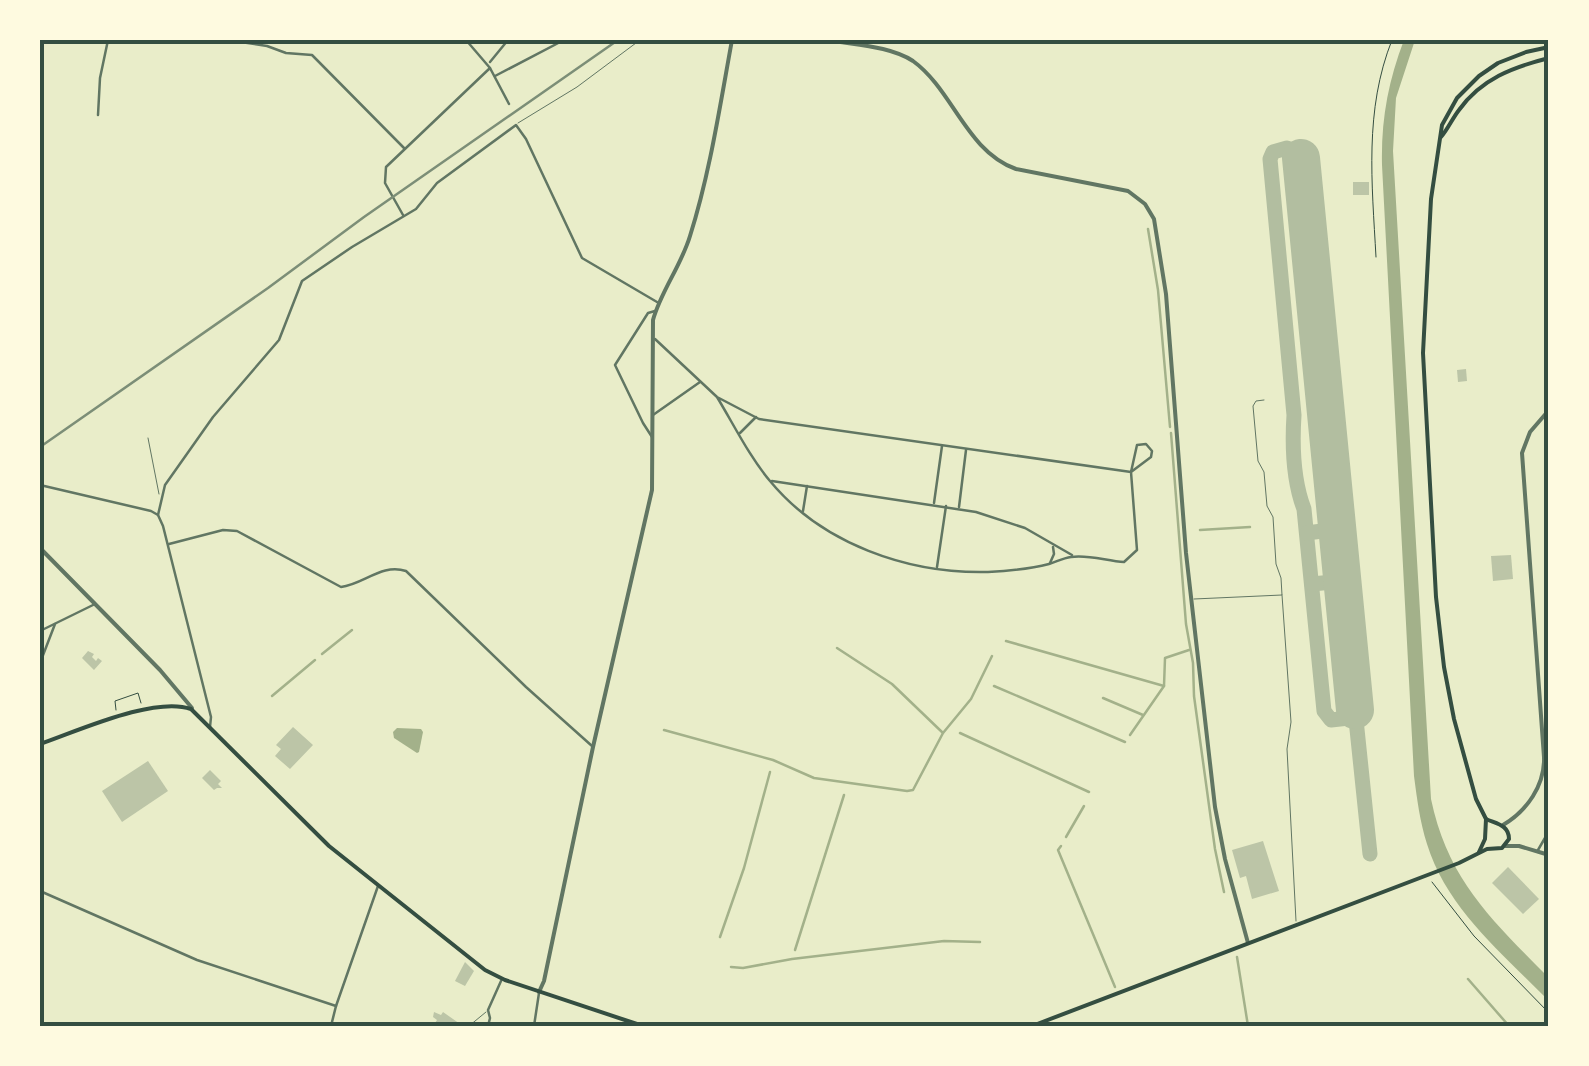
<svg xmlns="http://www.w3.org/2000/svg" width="1589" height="1066" font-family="'Public Sans',sans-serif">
<rect width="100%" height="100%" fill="#e9edc9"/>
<g fill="#a3b18a">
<path d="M1404,40h11l-19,58 -3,53 38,648c17,82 62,122 118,179v23c-46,-47 -102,-92 -122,-157 -7,-22 -10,-45 -13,-68l-32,-611c-1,-45 6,-83 22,-125z"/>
<path d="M397,728l24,1 2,3 -4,20 -2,1 -23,-15 -1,-6z"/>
</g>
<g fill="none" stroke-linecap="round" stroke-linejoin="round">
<g stroke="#a3b18a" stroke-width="2.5">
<path d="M1148,229l10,61 12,137"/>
<path d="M1171,433l15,191 7,39 1,33 21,153 9,43"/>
<path d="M1200,530l50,-3"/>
<path d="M1006,641l158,45"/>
<path d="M837,648l55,36 51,49"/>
<path d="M322,654l30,-24"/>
<path d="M994,686l131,56"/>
<path d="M272,696l43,-36"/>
<path d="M1103,698l40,17"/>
<path d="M664,730l109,30 41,18 93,13 6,-1 30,-57 28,-34 21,-43"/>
<path d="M960,733l129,59"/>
<path d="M1130,735l34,-49 1,-28 24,-8"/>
<path d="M1066,837l18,-31"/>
<path d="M1061,846l-3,4 57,137"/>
<path d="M720,937l24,-69 26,-96"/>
<path d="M795,950l49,-155"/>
<path d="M1237,957l11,69"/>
<path d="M731,967l12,1 49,-9 152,-18 36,1"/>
<path d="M1468,979l41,47"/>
</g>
<g stroke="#b2bea0" stroke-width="15">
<path d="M1301,158l-3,-6 -11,-4 -14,4 -3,7 24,256c-2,31 -1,65 10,94l20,202 7,9 18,-2 6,-8"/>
<path d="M1307,533l30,-4"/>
<path d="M1312,584l31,-3"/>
<path d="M1355,710l15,144"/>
</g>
<path stroke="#b2bea0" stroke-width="38" d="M1301,158l54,552"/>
</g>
<g fill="#bcc5a7">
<rect x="1353" y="182" width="16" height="13"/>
<path d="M1466,369l1,12 -9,1 -1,-12z"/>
<path d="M1511,555l2,24 -20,2 -2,-25z"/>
<path d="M88,651l6,3 -2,3 4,4 2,-3 4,3 -8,9 -12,-12z"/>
<path d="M293,727l20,18 -23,24 -15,-13 6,-7 -5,-4z"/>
<path d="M148,761l20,30 -46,31 -20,-31z"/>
<path d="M210,770l11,11 -3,3 4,4h-5l-3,2 -12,-12z"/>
<path d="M1263,841l16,50 -27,8 -6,-23 -6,2 -8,-28z"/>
<path d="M1508,867l31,32 -16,15 -31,-31z"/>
<path d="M465,962l9,9 -9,15 -10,-5z"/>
<path d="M434,1012l7,3 2,-3 20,14h-24l-4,-3 2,-3 -4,-3z"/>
</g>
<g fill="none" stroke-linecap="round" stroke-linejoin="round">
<g stroke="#344e41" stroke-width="1">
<path d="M1376,257c-4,-74 -12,-147 16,-217"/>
<path d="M116,710l-1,-9 23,-8 3,10"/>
<path d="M1432,882l42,54 75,77"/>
</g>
<g stroke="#617663" stroke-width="1">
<path d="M518,123l59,-36 63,-47"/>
<path d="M148,438l11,56"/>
<path d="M1282,595l9,127 -4,27 9,172"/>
<path d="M1194,599l88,-4 -1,-17 -5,-14 -3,-47 -6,-11 -3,-34 -6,-11 -5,-55 3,-5 8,-1"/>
<path d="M469,1026l17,-14"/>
</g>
<g stroke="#617663" stroke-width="2.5">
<path d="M227,40l40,6 19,7 26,2 92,93"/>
<path d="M466,40l24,28"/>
<path d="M490,62l18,-22"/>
<path d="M495,76l69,-36"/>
<path d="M98,115l2,-37 8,-38"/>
<path d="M403,215l-18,-32 1,-16 104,-99 19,36"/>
<path d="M655,339l62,58 42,22 372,53 6,-27 9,-1 6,7 -1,6 -20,15 6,78 -13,12c-17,-1 -37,-8 -53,-5 -8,1 -15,5 -22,7 -19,5 -41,7 -61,8 -80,2 -166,-28 -218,-91 -21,-25 -36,-56 -53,-84"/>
<path d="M653,415l47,-33"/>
<path d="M740,433l16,-16"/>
<path d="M652,437l-9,-14 -28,-58 33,-52 7,-2"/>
<path d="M772,481l204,31 49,16 47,27"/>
<path d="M40,485l111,26 7,4"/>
<path d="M934,503l8,-57"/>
<path d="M959,507l7,-57"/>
<path d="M803,511l4,-25"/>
<path d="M169,544l54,-14 14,1 104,56c23,-3 41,-24 65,-16l120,116 66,59"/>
<path d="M1050,563l4,-9 -1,-7"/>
<path d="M937,567l9,-61"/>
<path d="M40,631l53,-26"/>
<path d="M40,663l15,-39"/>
<path d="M210,727l1,-10 -48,-191 -5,-11 7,-30 48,-68 66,-77 23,-59 50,-34 64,-38 21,-26 79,-58 10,14 56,119 75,44"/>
<path d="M1538,850l11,-19"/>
<path d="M40,891l157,69 139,46"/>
<path d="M331,1026l5,-20 42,-120"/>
<path d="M488,1026l2,-8 -2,-8 13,-29"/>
<path d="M534,1026l5,-33"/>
</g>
<g stroke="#617663" stroke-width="4">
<path d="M828,40c27,5 62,6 85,21 40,29 53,90 103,108l112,22 17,13 9,15 12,75 20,259 29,254 10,52 23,84"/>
<path d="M40,548l120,122 32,38"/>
<path d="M1503,825c24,-14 42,-40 41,-68l-22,-304 8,-21 19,-22"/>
<path d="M1505,846h14l30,9"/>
<path d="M539,992l5,-11 49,-234 59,-257 1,-170c8,-29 28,-54 37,-84 20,-63 30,-131 42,-196"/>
</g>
<path stroke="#344e41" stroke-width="4" d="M40,744c38,-13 114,-48 151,-35l138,137 156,124 20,10 138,46"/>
<g stroke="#344e41" stroke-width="4">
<path d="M1441,137c7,-8 11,-18 18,-27 22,-31 54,-43 90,-52"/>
<path d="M1479,852l6,-13 1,-20 -10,-20 -22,-80 -10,-52 -8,-70 -13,-244 8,-154 11,-74 15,-27 22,-22 19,-13 28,-11 23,-5"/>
<path d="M1032,1026l427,-163 28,-14 15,-1 7,-9c0,-14 -12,-15 -23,-20"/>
</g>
<path stroke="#7c8e77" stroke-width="2.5" d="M40,447l228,-159 96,-71 254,-177"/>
</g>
<rect width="1589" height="1066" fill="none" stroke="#fefae0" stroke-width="85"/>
<rect x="42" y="42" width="1504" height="982" fill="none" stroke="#344e41" stroke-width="4"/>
</svg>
